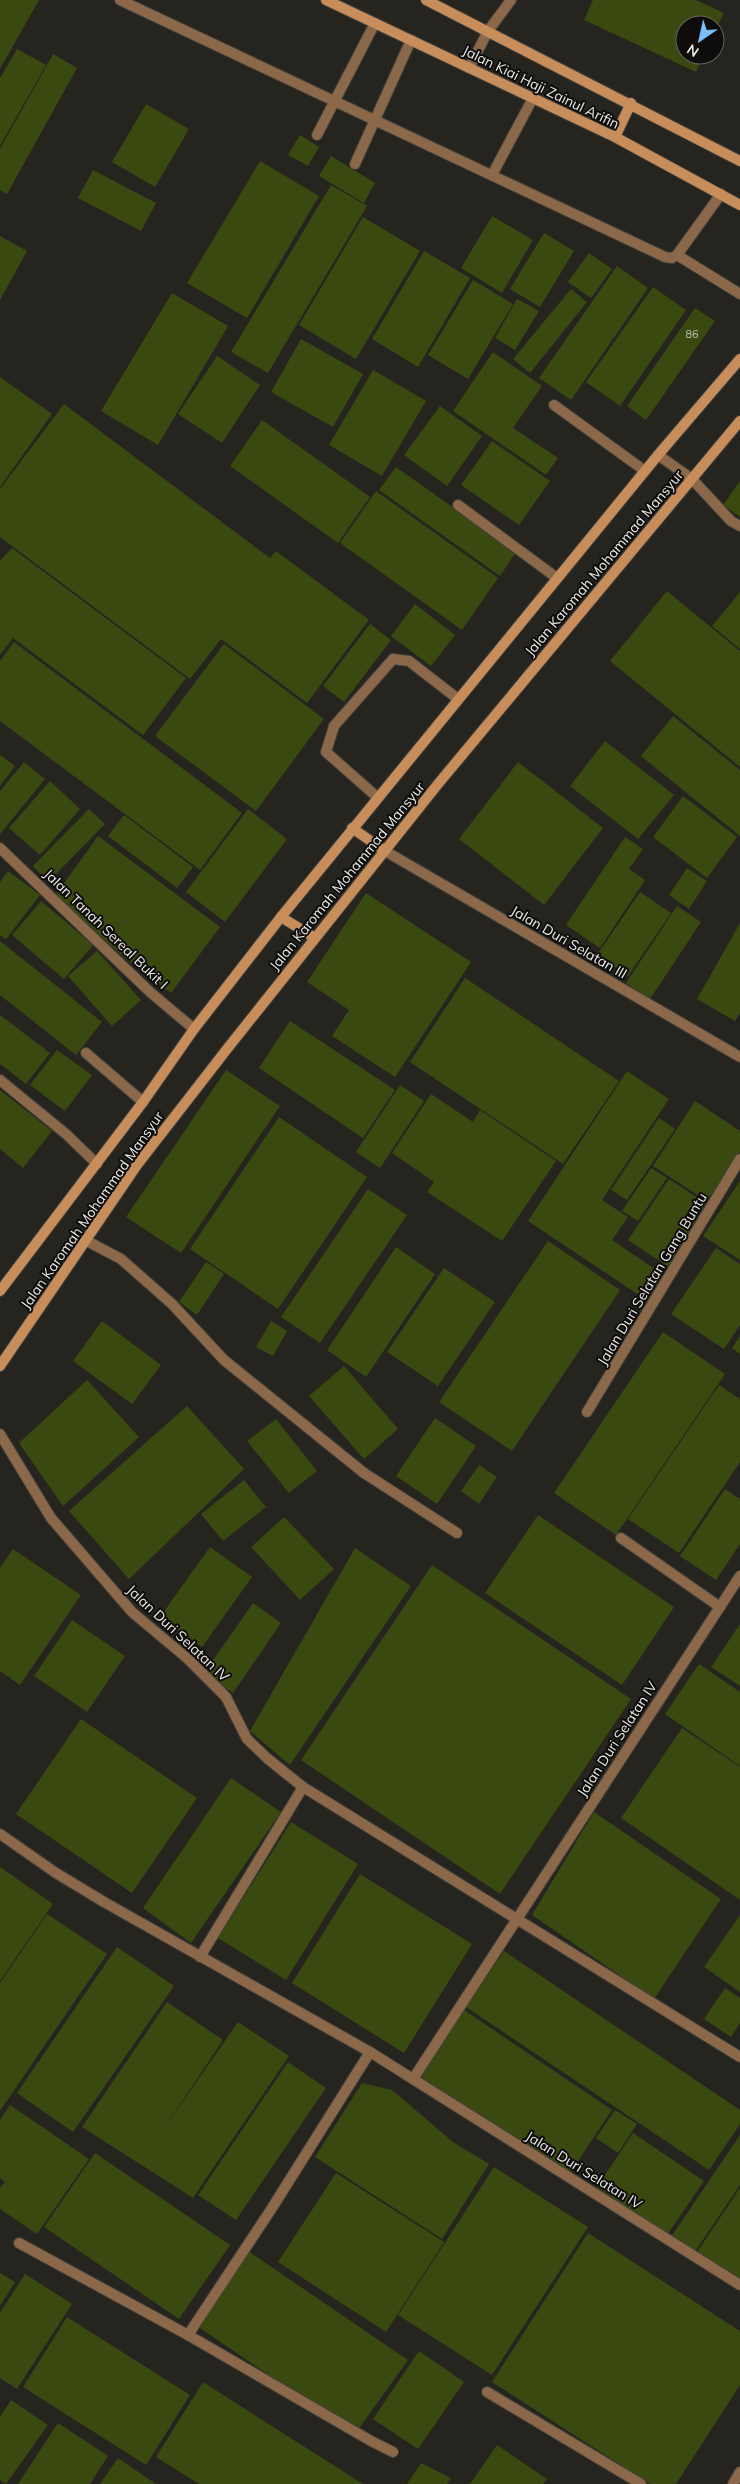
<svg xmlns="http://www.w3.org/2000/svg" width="740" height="2484" font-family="Mulish,sans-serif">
<rect width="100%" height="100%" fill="#25241f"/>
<g fill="#3a4910">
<path d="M0,0h39l-39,69z"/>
<path d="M593,0h103l28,13 -9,18v-6h-30v30h19l-8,17 -112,-52z"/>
<path d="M17,49l29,16 -46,81v-68z"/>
<path d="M53,54l24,14 -70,126 -7,-4v-41z"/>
<path d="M146,104l43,25 -34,58 -43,-25z"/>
<path d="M300,135l19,12 -11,19 -20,-11z"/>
<path d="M331,156l44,27 -11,20 -45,-27z"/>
<path d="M260,161l59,35 -72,122 -60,-35z"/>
<path d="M93,170l63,33 -15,28 -63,-33z"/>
<path d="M331,185l36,21 -99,167 -37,-21z"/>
<path d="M492,216l41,24 -31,53 -41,-25z"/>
<path d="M363,217l57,34 -64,108 -57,-34z"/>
<path d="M544,233l30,18 -34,56 -30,-18z"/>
<path d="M0,236l27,15 -27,49z"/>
<path d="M424,251l46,27 -52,89 -46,-28z"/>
<path d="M589,253l23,16 -21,29 -23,-16z"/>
<path d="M617,266l31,22 -77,112 -32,-22z"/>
<path d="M473,280l40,24 -45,75 -40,-24z"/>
<path d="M653,287l33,23 -66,96 -34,-24z"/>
<path d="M571,289l16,13 -57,71 -17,-14z"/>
<path d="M172,293l56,33 -70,119 -57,-34z"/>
<path d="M517,299l22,12 -24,39 -20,-12z"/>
<path d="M695,308l20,13 -69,99 -19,-14z"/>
<path d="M301,339l62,35 -30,53 -62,-35z"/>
<path d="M493,352l49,34 -29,42 45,30 -12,17 -93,-64z"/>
<path d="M217,356l43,29 -38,58 -44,-29z"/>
<path d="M373,370l53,31 -44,75 -53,-31z"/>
<path d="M0,377l52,37 -52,73z"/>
<path d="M64,404l206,154 6,-7 93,69 -62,83 -86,-64 -31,40 -190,-142v-48z"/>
<path d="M440,406l42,30 -35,50 -43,-31z"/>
<path d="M262,420l108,77 -32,46 -108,-77z"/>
<path d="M492,441l58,40 -31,44 -58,-40z"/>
<path d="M396,467l120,85 -16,24 -121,-86z"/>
<path d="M740,481v36l-17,-12z"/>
<path d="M376,491l122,87 -36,52 -122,-87z"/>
<path d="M12,548l174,130 -43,57 -130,-97 -13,17v-94z"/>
<path d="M667,591l73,60v116l-130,-106z"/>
<path d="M740,592v57l-28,-23z"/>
<path d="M415,604l40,31 -24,31 -40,-30z"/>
<path d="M370,624l21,16 -47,62 -21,-16z"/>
<path d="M14,642l228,171 -42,57 -200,-149v-60z"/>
<path d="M224,644l100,75 -68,92 -101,-75z"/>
<path d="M673,716l67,54v66l-99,-80z"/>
<path d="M605,741l69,54 -36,44 -68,-53z"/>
<path d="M0,755l15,11 -15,20z"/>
<path d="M24,762l21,17 -45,55v-43z"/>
<path d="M518,762l85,66 -59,77 -85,-66z"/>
<path d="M50,781l30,28 -40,46 -31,-27z"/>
<path d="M683,796l54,41 -30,41 -54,-41z"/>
<path d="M89,809l16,15 -57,58 -15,-16z"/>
<path d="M248,809l39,30 -62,83 -39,-30z"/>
<path d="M124,815l69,52 -16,21 -69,-52z"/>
<path d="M98,836l122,91 -49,66 -44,-33 -72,-64z"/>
<path d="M625,837l18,12 -14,20 16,11 -45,68 -34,-23z"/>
<path d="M687,868l20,13 -18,28 -20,-14z"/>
<path d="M8,871l32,24 -34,44 -6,-4v-53z"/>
<path d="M640,892l31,21 -43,63 -31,-21z"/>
<path d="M366,893l105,69 -76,115 -63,-41 17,-26 -42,-28z"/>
<path d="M41,901l52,44 -29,34 -52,-44z"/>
<path d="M677,906l24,16 -51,77 -24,-16z"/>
<path d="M740,923v90l-5,8 -38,-22z"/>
<path d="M0,941l102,81 -26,33 -76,-60z"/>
<path d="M97,951l44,49 -29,26 -44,-50z"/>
<path d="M465,978l154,103 -56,83 -153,-102z"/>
<path d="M0,1015l50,38 -24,31 -26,-20z"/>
<path d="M290,1021l105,69 -32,48 -104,-70z"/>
<path d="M57,1050l35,25 -27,36 -35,-26z"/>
<path d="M226,1070l54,36 -99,147 -55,-36z"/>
<path d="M627,1071l42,28 -67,101 26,17 -16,23 56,38 -17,25 -123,-82z"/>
<path d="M400,1085l24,16 -44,67 -24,-16z"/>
<path d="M0,1090l52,41 -29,37 -23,-19z"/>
<path d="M431,1094l42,28 7,-12 76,51 -54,80 -75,-49 7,-10 -42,-29z"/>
<path d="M695,1101l45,30v21l-33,49 -54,-35z"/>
<path d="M279,1117l88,60 -89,132 -88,-60z"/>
<path d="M659,1118l16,11 -48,71 -16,-10z"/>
<path d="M651,1168l16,10 -29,43 -16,-10z"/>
<path d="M669,1179l41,27 -41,61 -41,-27z"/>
<path d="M740,1181v79l-37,-24z"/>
<path d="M368,1189l39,26 -87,128 -39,-26z"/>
<path d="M548,1241l72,49 -108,161 -73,-49z"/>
<path d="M396,1247l39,27 -69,103 -39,-27z"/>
<path d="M716,1248l24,16v61l-16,24 -53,-35z"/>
<path d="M206,1262l18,12 -27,41 -18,-13z"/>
<path d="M444,1268l51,34 -57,84 -51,-34z"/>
<path d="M102,1321l59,44 -29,39 -59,-43z"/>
<path d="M271,1321l16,10 -14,25 -17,-9z"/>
<path d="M663,1332l62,42 -109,161 -62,-42z"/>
<path d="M740,1336v18l-8,-6z"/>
<path d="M344,1366l54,63 -34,30 -55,-63z"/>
<path d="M87,1380l52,57 -76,69 -44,-63z"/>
<path d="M719,1385l21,14v63l-61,91 -51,-34z"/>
<path d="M187,1406l57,63 -115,110 -60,-68z"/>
<path d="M435,1418l41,28 -39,58 -41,-28z"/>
<path d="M276,1419l41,52 -28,22 -42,-52z"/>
<path d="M479,1465l18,12 -18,27 -18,-13z"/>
<path d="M244,1480l22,27 -43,34 -22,-27z"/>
<path d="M725,1489l15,10v45l-24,36 -36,-24z"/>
<path d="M538,1515l136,92 -52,78 -137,-92z"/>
<path d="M284,1517l50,52 -34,31 -49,-53z"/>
<path d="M210,1547l42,30 -50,70 -42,-30z"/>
<path d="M355,1548l56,38 -121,179 -40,-34z"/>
<path d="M13,1549l68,46 -61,90 -20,-14v-103z"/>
<path d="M432,1565l199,134 -131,195 -199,-134z"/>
<path d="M253,1603l28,20 -48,70 -29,-20z"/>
<path d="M72,1620l53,36 -38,56 -53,-36z"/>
<path d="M740,1624v62l-29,-19z"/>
<path d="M699,1664l41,28v74l-75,-52z"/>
<path d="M81,1719l116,79 -65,95 -116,-79z"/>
<path d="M682,1728l58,39v133l-119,-82z"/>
<path d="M231,1778l50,34 -90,131 -48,-35z"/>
<path d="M594,1812l127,87 -67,100 -122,-84z"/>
<path d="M291,1822l67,42 -72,116 -68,-42z"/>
<path d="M0,1867l53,37 -53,77z"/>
<path d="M360,1874l112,70 -68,109 -112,-70z"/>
<path d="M47,1914l60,40 -107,157v-128z"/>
<path d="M740,1915v77l-36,-25z"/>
<path d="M117,1947l57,39 -101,146 -56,-39z"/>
<path d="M504,1951l236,159v14l-31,46 -243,-163z"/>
<path d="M725,1988l15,10v25l-9,14 -27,-18z"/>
<path d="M167,2002l56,38 -60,90 75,-108 51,34 -96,142 -111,-71z"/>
<path d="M464,2010l148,100 -44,66 -148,-100z"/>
<path d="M288,2062l38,26 -90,132 -38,-25z"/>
<path d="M362,2083l30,7 61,52 36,22 -47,75 -127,-82z"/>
<path d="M10,2105l79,54 -52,75 -37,-25v-21l5,-6 -5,-4v-58z"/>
<path d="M615,2110l22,14 -19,29 -22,-15z"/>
<path d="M633,2133l71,48 -37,54 -70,-48z"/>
<path d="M740,2135v50l-46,68 -23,-16z"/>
<path d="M95,2153l135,92 -51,74 -135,-92z"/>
<path d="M494,2167l94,60 -96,148 -94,-60z"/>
<path d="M336,2173l108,69 -58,90 -108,-70z"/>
<path d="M740,2188v92l-43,-28z"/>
<path d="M588,2233l152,98v54l-64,99h-26l-158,-102z"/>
<path d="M248,2251l160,109 -51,71 -31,-17 -129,-88z"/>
<path d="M0,2273l15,9 -15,24z"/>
<path d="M25,2274l47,30 -55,85 -17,-11v-65z"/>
<path d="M67,2317l123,78 -44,70 -123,-78z"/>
<path d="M419,2351l45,31 -46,67 -45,-30z"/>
<path d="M203,2382l50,32 110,70h-164l-43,-27z"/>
<path d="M11,2400l37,25 -42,59 -6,-4v-63z"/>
<path d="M58,2423l50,33 -18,28h-72z"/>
<path d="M497,2445l50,34 -4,5h-73z"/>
<path d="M118,2458l38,26h-56z"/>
<path d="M421,2463l30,15 -4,6h-40z"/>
</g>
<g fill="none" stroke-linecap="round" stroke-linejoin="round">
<defs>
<g id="lane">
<path d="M120,0l545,257 7,1 5,-3 44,-61"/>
<path d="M469,68l19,-37 23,-31"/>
<path d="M317,135l58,-112"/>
<path d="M355,164l56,-124"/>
<path d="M492,175l41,-77"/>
<path d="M677,255l63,39"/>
<path d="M554,405l91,66"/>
<path d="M658,455l34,24 39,42 9,5"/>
<path d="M377,797l-51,-45 8,-26 59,-67 16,2 49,38"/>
<path d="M86,1053l57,49"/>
<path d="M87,1241l34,18 51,45 52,56 140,113 93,60"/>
<path d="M621,1538l99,69"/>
</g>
<g id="street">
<path d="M458,505l99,73"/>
<path d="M0,848l150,144 44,37"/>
<path d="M385,851l355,206"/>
<path d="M0,1080l66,54 31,30"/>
<path d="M587,1412l153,-253"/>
<path d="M0,1434l51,84 81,94 56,47 38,38 21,42 21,20 35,28 437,270"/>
<path d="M0,1834l56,39 48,29 266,150 370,233"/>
<path d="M200,1957l103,-170"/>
<path d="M413,2079l327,-503"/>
<path d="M19,2243l169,92 84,-127 98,-156"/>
<path d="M188,2335l183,106 22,11"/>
<path d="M487,2392l154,92"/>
<path d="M733,2484l7,-12"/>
</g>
<g id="secondary">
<path d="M326,0l289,137 125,68"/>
<path d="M426,0l314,161"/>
<path d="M615,137l16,-34"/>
<path d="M352,828l33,23"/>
<path d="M281,917l34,21"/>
<path d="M0,1291l143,-189 51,-73 87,-112 377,-462 82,-96"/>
<path d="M0,1366l137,-201 90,-116 211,-265 302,-363"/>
</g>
</defs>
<use href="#lane" stroke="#41403b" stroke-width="12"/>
<use href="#street" stroke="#41403b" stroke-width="12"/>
<use href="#secondary" stroke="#41403b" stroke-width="12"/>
<use href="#lane" stroke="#8b6849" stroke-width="10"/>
<use href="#street" stroke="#8b6849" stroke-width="10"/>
<use href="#secondary" stroke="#c78e5c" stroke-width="10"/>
</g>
<g text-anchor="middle" stroke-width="4" stroke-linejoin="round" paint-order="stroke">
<g font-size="11" fill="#c0c2b2">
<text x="692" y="338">86</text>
</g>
<g font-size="14" fill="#ecebe8" stroke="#0e0d0b">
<text transform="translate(541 87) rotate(26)" y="5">Jalan Kiai Haji Zainul Arifin</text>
<text transform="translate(604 563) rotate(-50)" y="5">Jalan Karomah Mohammad Mansyur</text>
<text transform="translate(347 876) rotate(-51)" y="5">Jalan Karomah Mohammad Mansyur</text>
<text transform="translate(106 929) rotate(44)" y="5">Jalan Tanah Sereal Bukit I</text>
<text transform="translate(569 942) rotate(30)" y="5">Jalan Duri Selatan III</text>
<text transform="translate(92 1210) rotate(-55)" y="5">Jalan Karomah Mohammad Mansyur</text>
<text transform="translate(652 1279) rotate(-59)" y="5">Jalan Duri Selatan Gang Buntu</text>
<text transform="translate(178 1633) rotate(43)" y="5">Jalan Duri Selatan IV</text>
<text transform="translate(617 1739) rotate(-57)" y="5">Jalan Duri Selatan IV</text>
<text transform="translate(584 2170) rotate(32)" y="5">Jalan Duri Selatan IV</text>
</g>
</g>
<g transform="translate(700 40) rotate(214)"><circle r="24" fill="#0e0d0b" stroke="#676663"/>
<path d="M0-4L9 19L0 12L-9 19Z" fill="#7bbef8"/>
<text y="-8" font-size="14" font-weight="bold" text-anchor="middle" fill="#ecebe8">N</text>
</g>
</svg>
